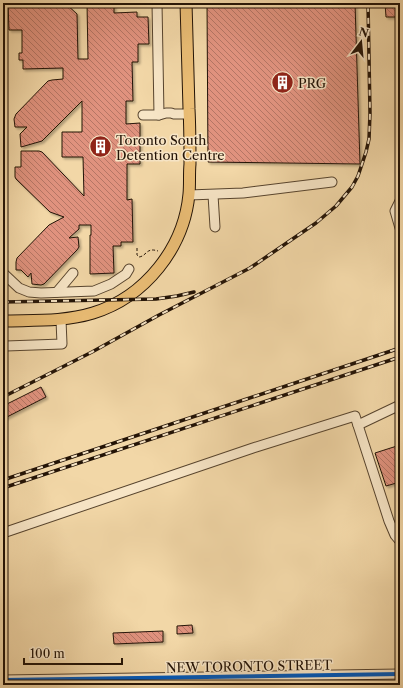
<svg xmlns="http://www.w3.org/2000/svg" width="403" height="688" font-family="'Libre Caslon Text',serif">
<defs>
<pattern id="building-back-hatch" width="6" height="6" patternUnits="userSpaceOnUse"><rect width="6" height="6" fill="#e0927e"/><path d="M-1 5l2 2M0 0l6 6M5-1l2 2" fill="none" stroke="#b57665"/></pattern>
<filter id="shadow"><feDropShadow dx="2" dy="2" stdDeviation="1" flood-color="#0004"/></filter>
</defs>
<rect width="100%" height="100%" fill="#f2d7a7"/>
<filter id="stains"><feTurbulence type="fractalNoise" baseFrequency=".005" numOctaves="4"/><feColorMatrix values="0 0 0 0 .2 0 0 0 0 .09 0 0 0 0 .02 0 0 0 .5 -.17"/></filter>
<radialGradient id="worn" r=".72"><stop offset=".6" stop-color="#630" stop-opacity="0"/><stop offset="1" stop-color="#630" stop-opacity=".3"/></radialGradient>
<g fill="url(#building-back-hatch)" stroke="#231306" filter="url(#shadow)">
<path d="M8,3h57l12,11 1,45h10l-1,-56h27v10l23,-1v5h11l1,27h-11v18h-6l1,39h-7v23l14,-1v41h-13v36l5,-1 1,43h-12v4h-8l1,27 -24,1v-39h1v-10h-12v4l-10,9 9,-1 1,10 -2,3 -33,34 -3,1 -9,-1 -1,-11 -3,4 -7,-7h-5v-8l1,-4 32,-33 15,-8 -14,-5 -34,-33 -1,-2v-10h6v-16h18l3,1 42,44 -1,-39h-21v-25h20v-31l-40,40 -21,6 -1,-13 7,-7h-12l-1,-8 2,-5 32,-33 4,-1 11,-1v-11l-40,1v-9h-4v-7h3v-23h-13z"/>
<path d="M207,3h148l5,161 -152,-2z"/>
<path d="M385,3h15v14h-14z"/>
<path d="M41,387l5,10 -43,22v-13z"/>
<path d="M400,445v37l-14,4 -11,-33z"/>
<path d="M192,625l1,8 -16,1v-8z"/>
<path d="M163,631v11l-49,2 -1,-11z"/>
</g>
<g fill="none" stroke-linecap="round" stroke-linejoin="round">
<defs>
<g id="minor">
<path d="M157,3l2,112"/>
<path d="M143,115h16l7,-2h5l3,1h15"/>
<path d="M189,195l54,-2 89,-11"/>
<path d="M213,195l2,32"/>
<path d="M400,201l-5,10 5,17"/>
<path d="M3,273l16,15 10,4 12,1 53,-2 17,-7 15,-10 3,-5"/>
<path d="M57,292l16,-19"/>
<path d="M6,346l56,-2 -1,-24"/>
<path d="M358,425l42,-20"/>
<path d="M3,533l250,-85 102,-32 34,105 6,14 5,6"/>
<path d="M3,680l397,-6"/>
</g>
<path id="major" d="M3,321c30,-1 61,1 90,-8 52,-16 91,-65 96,-119 1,-10 0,-20 1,-30 0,-18 0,-36 -1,-55 -1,-35 -2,-71 -3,-106"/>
</defs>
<use href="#minor" stroke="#57442e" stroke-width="11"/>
<use href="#major" stroke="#231306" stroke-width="13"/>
<path stroke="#231306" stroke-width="1" stroke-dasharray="3 2" stroke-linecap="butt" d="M137,248v7l2,2c8,-1 7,-10 19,-6"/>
<use href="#minor" stroke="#f7e5c6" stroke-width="9"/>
<use href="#major" stroke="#e9bc74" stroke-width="11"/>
<defs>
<g id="rail">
<path d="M3,302l153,-3 21,-3 17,-4"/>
<path d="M3,397l89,-45 67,-37 91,-47 66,-45 20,-17 16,-19 6,-11 8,-24 3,-13 1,-26 -2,-110"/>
<path d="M3,480l397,-132"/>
<path d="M3,488l397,-131"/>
</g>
</defs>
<use href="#rail" stroke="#231306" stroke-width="3.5"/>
<use href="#rail" stroke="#f7e5c6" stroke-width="2" stroke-dasharray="6" stroke-linecap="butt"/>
<defs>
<path id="cycleway" d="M3,680l397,-6"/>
</defs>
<use href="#cycleway" stroke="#f7e5c6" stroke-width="6"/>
<use href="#cycleway" stroke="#0057b8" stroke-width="4"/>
</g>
<defs>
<symbol id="building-disc" viewBox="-11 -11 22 22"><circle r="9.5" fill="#8f2418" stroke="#f7e5c6"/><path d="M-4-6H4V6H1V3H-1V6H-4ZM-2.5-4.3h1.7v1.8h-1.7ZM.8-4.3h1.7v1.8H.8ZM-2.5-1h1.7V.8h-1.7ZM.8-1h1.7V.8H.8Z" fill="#fff"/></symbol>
</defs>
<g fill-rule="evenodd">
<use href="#building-disc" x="270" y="70" width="25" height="25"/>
<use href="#building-disc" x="88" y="134" width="25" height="25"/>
</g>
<g text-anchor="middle" stroke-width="3" stroke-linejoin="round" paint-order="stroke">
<g font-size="13" fill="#231306" stroke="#f7e5c6" text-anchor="start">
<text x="298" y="88">PRG</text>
<text x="116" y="145">Toronto South<tspan x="116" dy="15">Detention Centre</tspan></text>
</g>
<g font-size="13" fill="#231306" stroke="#f7e5c6">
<text transform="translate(249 666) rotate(-1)" y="5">NEW TORONTO STREET</text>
</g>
</g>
<rect width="403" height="688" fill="none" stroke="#f2d7a7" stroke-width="16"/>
<rect x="4" y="4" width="395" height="680" fill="none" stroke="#231306" stroke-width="2"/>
<rect x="8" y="8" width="387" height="672" fill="none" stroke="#231306"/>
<g transform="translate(361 42) rotate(16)" stroke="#f7e5c6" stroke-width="3" paint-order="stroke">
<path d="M0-3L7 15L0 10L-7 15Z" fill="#231306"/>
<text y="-6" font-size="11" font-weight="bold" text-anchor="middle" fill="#231306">N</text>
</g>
<path d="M24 658v6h98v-6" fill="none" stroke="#231306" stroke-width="2"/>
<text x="30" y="658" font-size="12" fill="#231306" stroke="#f7e5c6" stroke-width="3" paint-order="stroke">100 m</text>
<rect width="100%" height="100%" filter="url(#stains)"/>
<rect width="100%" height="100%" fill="url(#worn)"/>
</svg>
